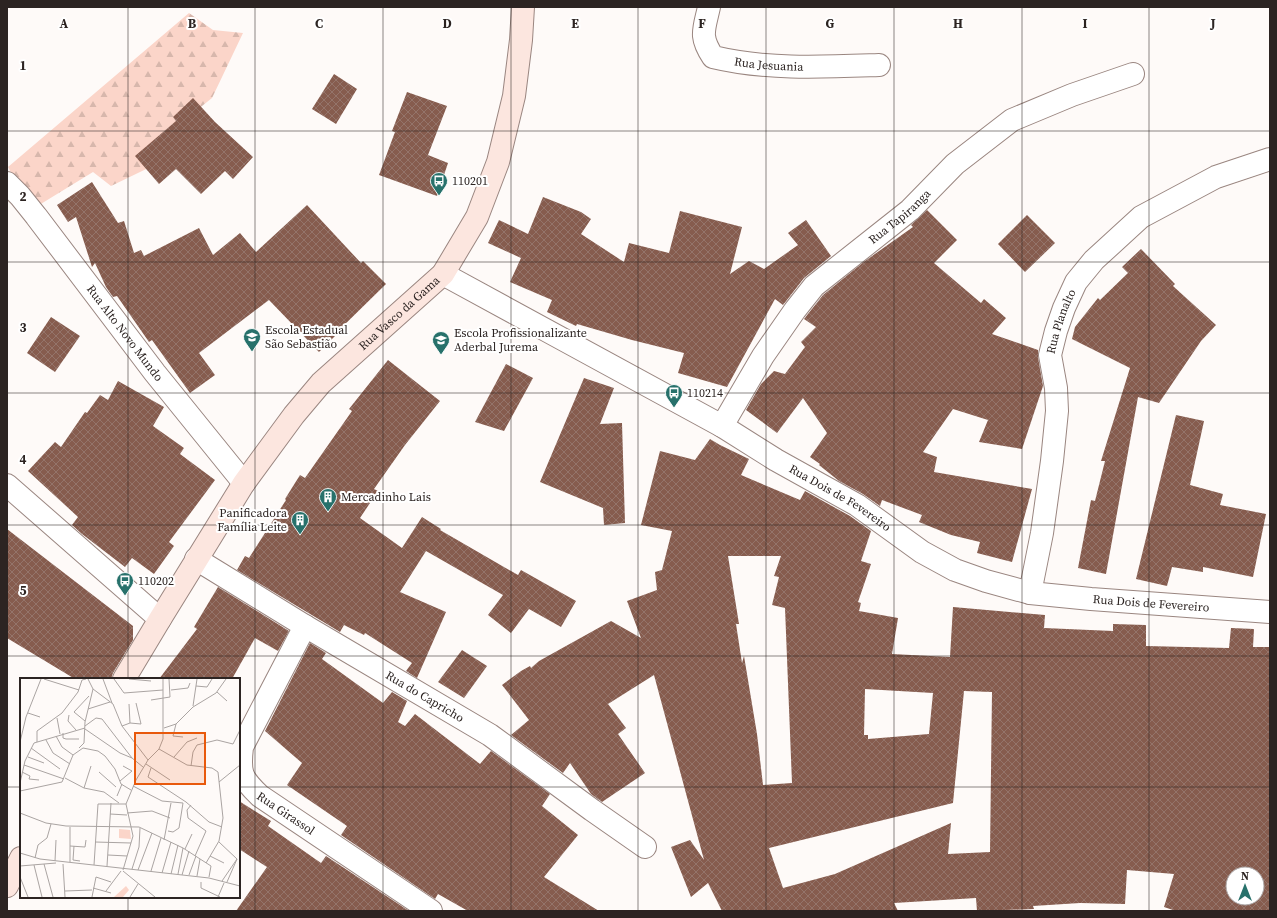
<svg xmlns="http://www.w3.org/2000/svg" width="1277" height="918" font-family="'Source Serif 4',serif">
<defs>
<pattern id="forest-firs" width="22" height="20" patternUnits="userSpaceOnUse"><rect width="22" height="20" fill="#fbd5c9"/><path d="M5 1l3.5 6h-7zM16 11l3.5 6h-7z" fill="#d7b7ac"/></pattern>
<pattern id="building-cross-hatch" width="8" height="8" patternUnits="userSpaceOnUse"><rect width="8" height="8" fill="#865c4e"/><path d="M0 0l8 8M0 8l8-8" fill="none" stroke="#94746a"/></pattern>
</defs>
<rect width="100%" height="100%" fill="#fefaf8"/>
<path fill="url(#forest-firs)" d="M189,13l24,17 30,3 -31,65 -50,40 5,21 -56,27 -18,-14 -62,38 -23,-43z"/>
<g fill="url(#building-cross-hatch)" fill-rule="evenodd">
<path d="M334,74l23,15 -21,35 -24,-15z"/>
<path d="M407,92l40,14 -19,49 20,8 -11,33 -58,-21 16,-43 -3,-1z"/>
<path d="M193,98l22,24 38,35 -20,22 -8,-8 -24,23 -25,-25 -17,15 -24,-28 41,-35 -3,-4z"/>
<path d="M92,182l26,41 6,-2 10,32 7,-3 3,6 55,-28 14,27 27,-22 16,19 51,-47 54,58 2,-2 23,23 -52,51 1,1 -16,16 -50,-52 -70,53 16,22 -25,18 -38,-53 -3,2 -32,-46 -4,1 -7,-10 -11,-24 -3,4 -16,-50 -8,5 -11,-17z"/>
<path d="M543,197l38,15 10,7 -10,15 43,28 5,-19 40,10 11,-42 62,16 -12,47 19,-13 15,8 34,-24 -10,-12 18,-13 25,36 -27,22 -21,27 -8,-6 -48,88 -49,-14 6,-20 -52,-13 -55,-16 -1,2 -29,-14 5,-12 -42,-18 11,-24 -33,-15 11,-23 29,14z"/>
<path d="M927,210l30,30 -23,23 47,40 3,-4 22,19 -14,16 46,16v7l5,29 -21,63 -43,-7 9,-22 -35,-11 -30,43 14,5 -3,15 98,17 -20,73 -35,-9 3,-11 -29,-7 -32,-13 3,-7 -40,-15 -2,6 -17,-12 -24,-13 -20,-16 1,-1 -10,-7 17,-24 -24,-35 -26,35 -31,-23 15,-26 13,-13 11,3 20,-27 -4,-5 15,-15 -12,-8 19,-24 42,-34 48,-34 -2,-2z"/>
<path d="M1027,215l28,28 -30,29 -27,-28z"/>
<path d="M1141,249l34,35 -2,2 43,39 -15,16 -42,62 -21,-6 -32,177 -28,-6 13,-68 4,1 10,-40h-4l29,-93 -58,-29 3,-12 23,-29 2,2 28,-27 -6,-6z"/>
<path d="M51,317l29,19 -25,36 -28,-19z"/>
<path d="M388,360l52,41 -35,44 -31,44 4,2 -18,27 42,30 20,-31 19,12 -1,1 78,45 3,-5 55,31 -15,26 -32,-18 -18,24 -23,-18 15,-20 -77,-44 -26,41 46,20 -29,66 -11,-7 6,-8 -47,-30 -1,2 -20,-10 -4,7 -103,-62 8,-14 4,2 37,-58 -1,-1 15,-24 5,3 47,-67 -3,-2z"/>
<path d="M506,364l27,14 -29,53 -29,-9z"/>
<path d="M584,378l30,10 -14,36 22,-1 3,100 -21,2 -1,-17 -63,-26z"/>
<path d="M118,381l46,26 -11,19 31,22 -4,6 35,26 -46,62 5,4 -20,28 -22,-16 -7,9 -43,-33 -10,-9 6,-8 -50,-46 27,-29 6,5 24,-35 2,1 13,-18 8,5z"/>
<path d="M1176,415l28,6 -14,64 33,9 -3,11 46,9 -13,63 -50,-10v5l-31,-5 -5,19 -31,-7z"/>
<path d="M710,439l10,6 29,14 -8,16 59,25 5,-9 45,25 21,15 -10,30 10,3 -13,38 3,1 -2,8 39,7 -6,36 58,3 3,-50 92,8 -1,13 69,3v-7l33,1v21l83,2 2,-20 23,1 -1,18h17v264h-94l-12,-4 10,-33 -47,-4 -2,34 -45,-1 -47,3 1,3 -57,2 -1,-13 -82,5 4,8h-176l-14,-28 -17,14 -20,-50 19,-7 14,20 -50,-185 -46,29 18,24 -8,6 27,39 -43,29 -11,-8 -21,-31 -7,10 -52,-38 18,-15 -27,-35 19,-14 9,-5 1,2 8,-7 72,-40 30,17 -14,-37 30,-11 -2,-18 7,-2 10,-39 -31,-6 19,-74 35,9zM728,556h53l-7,20 5,1 -7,28 13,3 7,175 -29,2 -6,-51 -13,-78 -2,7 -6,-39h3zM865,689l68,4 -4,41 -61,5v-4h-4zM964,691l28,1 -2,160 -42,2 3,-31 -116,51 -52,14 -14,-40 184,-45zM1233,874h24v24h-24z"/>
<path d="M7,529l126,97v14l-20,33 -2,6h-36l-68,-41z"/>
<path d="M218,587l71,44 -11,20 -23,-13 -23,41h-73l38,-50 -3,-2z"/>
<path d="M310,643l16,10 -4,6 61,44 9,-11 15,9 -9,21 7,4 10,-12 65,50 11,-13 59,43 -8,12 36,29 -34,42 55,34h-131l-30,-17 -3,5 -94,-64 6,-9 -60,-41 15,-22 -37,-32z"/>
<path d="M462,650l25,16 -23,32 -26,-16z"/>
<path d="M239,801l32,20 -3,5 53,37 5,-7 83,55h-173l31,-44 -28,-18z"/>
</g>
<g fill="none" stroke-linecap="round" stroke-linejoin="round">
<defs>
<g id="minor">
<path id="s1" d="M709,7c-5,23 -10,29 4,50 54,13 111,10 166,8"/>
<path id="s2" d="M7,183l13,13 16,20 119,157 89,110"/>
<path id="s3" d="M722,426l41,-70 32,-46 19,-24 96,-76 45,-46 57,-44 60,-25 61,-21"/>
<path d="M7,485l153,134"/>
<path id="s4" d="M196,559l109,67 185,109 102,75 53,37"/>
<path id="s5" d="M1030,593l12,-60 10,-72 5,-50 -1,-23 -6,-33 6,-24 8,-23 12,-26 18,-22 47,-43 75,-40 54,-18"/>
<path id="s6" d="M305,626l-63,121c-3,26 -1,31 18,49l171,115"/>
</g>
<g id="tertiary">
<path id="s7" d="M443,274l279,152 54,34 81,45 65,47 33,18 31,11 44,12 61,6 179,13"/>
</g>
<g id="secondary">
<path id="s8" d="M124,679l36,-60 84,-136 50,-68 27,-32 122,-109 34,-57 21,-55 16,-66 7,-56 2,-33"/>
<path d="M7,886l14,-28"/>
</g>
</defs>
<use href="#minor" stroke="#9a8680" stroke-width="24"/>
<use href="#tertiary" stroke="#9a8680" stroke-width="24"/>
<use href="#secondary" stroke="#9a8680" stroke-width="24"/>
<use href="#minor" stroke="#fff" stroke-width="22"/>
<use href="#tertiary" stroke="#fff" stroke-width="22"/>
<use href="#secondary" stroke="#fce6df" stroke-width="22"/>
</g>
<path fill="none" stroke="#2c2422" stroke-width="1" stroke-opacity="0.55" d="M128,7v672M255,7v904M383,7v904M511,7v904M638,7v904M766,7v904M894,7v904M1022,7v904M1149,7v904M7,131h1263M7,262h1263M7,393h1263M7,525h1263M7,656h1263M7,787h14M239,787h1031M128,897v14"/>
<defs>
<symbol id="bus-pin" viewBox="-11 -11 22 30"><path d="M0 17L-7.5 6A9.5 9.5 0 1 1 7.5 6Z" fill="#27716b" stroke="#fff"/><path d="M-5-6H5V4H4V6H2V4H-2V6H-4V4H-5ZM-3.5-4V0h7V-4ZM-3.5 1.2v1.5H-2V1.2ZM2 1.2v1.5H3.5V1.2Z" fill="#fff"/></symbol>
<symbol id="school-pin" viewBox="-11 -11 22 30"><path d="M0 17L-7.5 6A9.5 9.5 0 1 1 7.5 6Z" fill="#27716b" stroke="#fff"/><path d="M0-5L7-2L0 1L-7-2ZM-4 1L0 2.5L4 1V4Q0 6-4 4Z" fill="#fff"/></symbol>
<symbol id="building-pin" viewBox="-11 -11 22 30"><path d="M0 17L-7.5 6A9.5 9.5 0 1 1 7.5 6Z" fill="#27716b" stroke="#fff"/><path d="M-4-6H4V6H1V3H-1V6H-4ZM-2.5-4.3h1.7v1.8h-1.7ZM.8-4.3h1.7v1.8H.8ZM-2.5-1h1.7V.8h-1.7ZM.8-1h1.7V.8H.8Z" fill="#fff"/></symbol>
</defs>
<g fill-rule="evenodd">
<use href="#bus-pin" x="429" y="171" width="20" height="27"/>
<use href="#school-pin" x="242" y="327" width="20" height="27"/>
<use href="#school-pin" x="431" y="330" width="20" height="27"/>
<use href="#bus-pin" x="664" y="383" width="20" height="27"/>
<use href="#building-pin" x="318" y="487" width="20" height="27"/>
<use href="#building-pin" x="290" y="510" width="20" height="27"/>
<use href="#bus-pin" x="115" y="571" width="20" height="27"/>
</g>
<g text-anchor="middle" stroke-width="4" stroke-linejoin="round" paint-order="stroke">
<g font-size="12" fill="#2c2422" stroke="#fff">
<text dy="4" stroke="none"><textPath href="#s1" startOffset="109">Rua Jesuania</textPath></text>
<text dy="4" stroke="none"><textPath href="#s3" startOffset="278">Rua Tapiranga</textPath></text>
<text dy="4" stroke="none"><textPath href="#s8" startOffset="461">Rua Vasco da Gama</textPath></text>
<text dy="4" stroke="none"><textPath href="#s5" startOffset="276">Rua Planalto</textPath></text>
<text dy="4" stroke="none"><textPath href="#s2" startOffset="191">Rua Alto Novo Mundo</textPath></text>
<text dy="4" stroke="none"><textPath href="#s7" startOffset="456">Rua Dois de Fevereiro</textPath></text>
<text dy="4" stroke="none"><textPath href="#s7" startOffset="792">Rua Dois de Fevereiro</textPath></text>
<text dy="4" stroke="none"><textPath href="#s4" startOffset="267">Rua do Capricho</textPath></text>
<text dy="4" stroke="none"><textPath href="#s6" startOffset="223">Rua Girassol</textPath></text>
</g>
<g font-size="12" fill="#2c2422" stroke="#fff" text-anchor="start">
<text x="452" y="185">110201</text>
<text x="265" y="334">Escola Estadual<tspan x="265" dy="14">São Sebastião</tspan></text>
<text x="454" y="337">Escola Profissionalizante<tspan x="454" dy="14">Aderbal Jurema</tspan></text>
<text x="687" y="397">110214</text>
<text x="341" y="501">Mercadinho Lais</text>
<text x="287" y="517" text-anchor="end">Panificadora<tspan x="287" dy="14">Família Leite</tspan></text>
<text x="138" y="585">110202</text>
</g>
</g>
<g transform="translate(20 678)">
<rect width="220" height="220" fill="#fefaf8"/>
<path d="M106,208l3,4 -6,7h-9z" fill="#fbd5c9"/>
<path d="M99,151l11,1 1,9 -12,-1z" fill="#fbd5c9"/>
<path fill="none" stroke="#aaa4a2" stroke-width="1" d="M24,1l35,11M68,1l5,10 20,15 9,22 26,34M83,1l9,24M94,1l10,14 39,-3M109,1l22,2M176,8l11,1 5,-8M151,12l17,-2 2,-5M197,14l10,9M131,22l19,-3 -1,-18M109,26l1,19M173,28l4,-27M68,31l22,-7M8,35l12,4M49,37l-1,6 8,9M37,40l3,16M65,43l-11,-9 15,-16M156,46l-3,12 10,1M65,48l11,-8 6,1 30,39 11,9M102,48l8,-3 11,1 -5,-21M144,50l12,-4 17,-17 23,-14 10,-14M65,51l35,24 12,5M43,55v5l3,1h13M36,58l6,11 11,8M26,62l7,13 17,11M0,64l6,-25 15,-38M17,64v-11l25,-18 16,-21 4,-12 4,-1M11,70l29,21M59,70l5,-5 1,-21 8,-33M139,71l28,16 25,3 6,4 5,46 -4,23 -13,22M8,79l16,6M154,79l13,-15 10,-4M126,86l24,16M4,87l40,14M171,88l2,-14 4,-7 20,-5 16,4 7,-14M131,90l-3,9 38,25M2,94l8,4 -1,3 10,1M79,94l17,15M45,100l19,10 20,4 15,11M100,103l12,-10 -9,-5M199,104l21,-17M0,105l5,-22 9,-18 51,-15M113,108l29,15 21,2M64,110l7,-22M0,113l42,-9 11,-27 10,-7 15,3 7,5 10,13 6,15 10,6M97,118l5,-12M166,124l23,20 13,5M171,127l-4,5 1,8 18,13 -11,25M0,135l26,10 20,3 73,1 44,21 28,18 -2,11M107,135l25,-2 18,7M90,136l17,1M50,149v35M148,153l5,1 6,-4 4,-25M144,162l7,-37M75,164l36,1M199,164l18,17M50,168l15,1 1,-7M54,168l-1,14 7,1M165,171l7,-15M0,175l20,6 169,19 31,8M88,177l19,1M190,178l14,7M15,180l3,-13 9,-7 4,-14M35,183l1,-21M24,186l9,33M43,186l2,33M14,187l8,32M74,187l4,-61h28M0,188l36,-3M87,188l4,-63M112,191l7,-22 1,-19M103,192l10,-34 -7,-32 10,-24 12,-20 11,-11 4,-10v-60M118,192l14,-37M103,193l32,26M131,193l10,-33M142,195l9,-31M151,196l7,-29M158,196l5,-26M162,197l7,-24M169,197l7,-19M177,198l3,-17M0,199l8,20M202,203l15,-22M181,204v6l19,9M207,204l10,-23M73,210l18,5M45,213l27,-1M86,213l15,-20M72,219l4,-20 15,5M110,219l8,-13M198,219l6,-14"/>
<path fill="#e8590c" fill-opacity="0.15" stroke="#e8590c" stroke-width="2" d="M115,55h70v51h-70z"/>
<rect width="220" height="220" fill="none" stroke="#2c2422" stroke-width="2"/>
</g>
<g font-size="13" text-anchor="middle" font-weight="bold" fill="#2c2422" stroke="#fff" stroke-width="4" stroke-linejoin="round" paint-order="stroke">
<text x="64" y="28">A</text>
<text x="192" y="28">B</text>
<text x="319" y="28">C</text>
<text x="447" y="28">D</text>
<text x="575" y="28">E</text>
<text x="702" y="28">F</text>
<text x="830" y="28">G</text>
<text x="958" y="28">H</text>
<text x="1085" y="28">I</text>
<text x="1213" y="28">J</text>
<text x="23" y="70">1</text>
<text x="23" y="201">2</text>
<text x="23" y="332">3</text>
<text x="23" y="464">4</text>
<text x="23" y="595">5</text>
</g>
<rect width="1277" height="918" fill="none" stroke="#2c2422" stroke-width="16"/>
<g transform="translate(1245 886)"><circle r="19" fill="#ffffff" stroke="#aba7a7"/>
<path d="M0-3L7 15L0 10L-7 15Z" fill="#27716b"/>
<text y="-6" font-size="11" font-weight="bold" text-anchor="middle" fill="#2c2422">N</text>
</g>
</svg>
